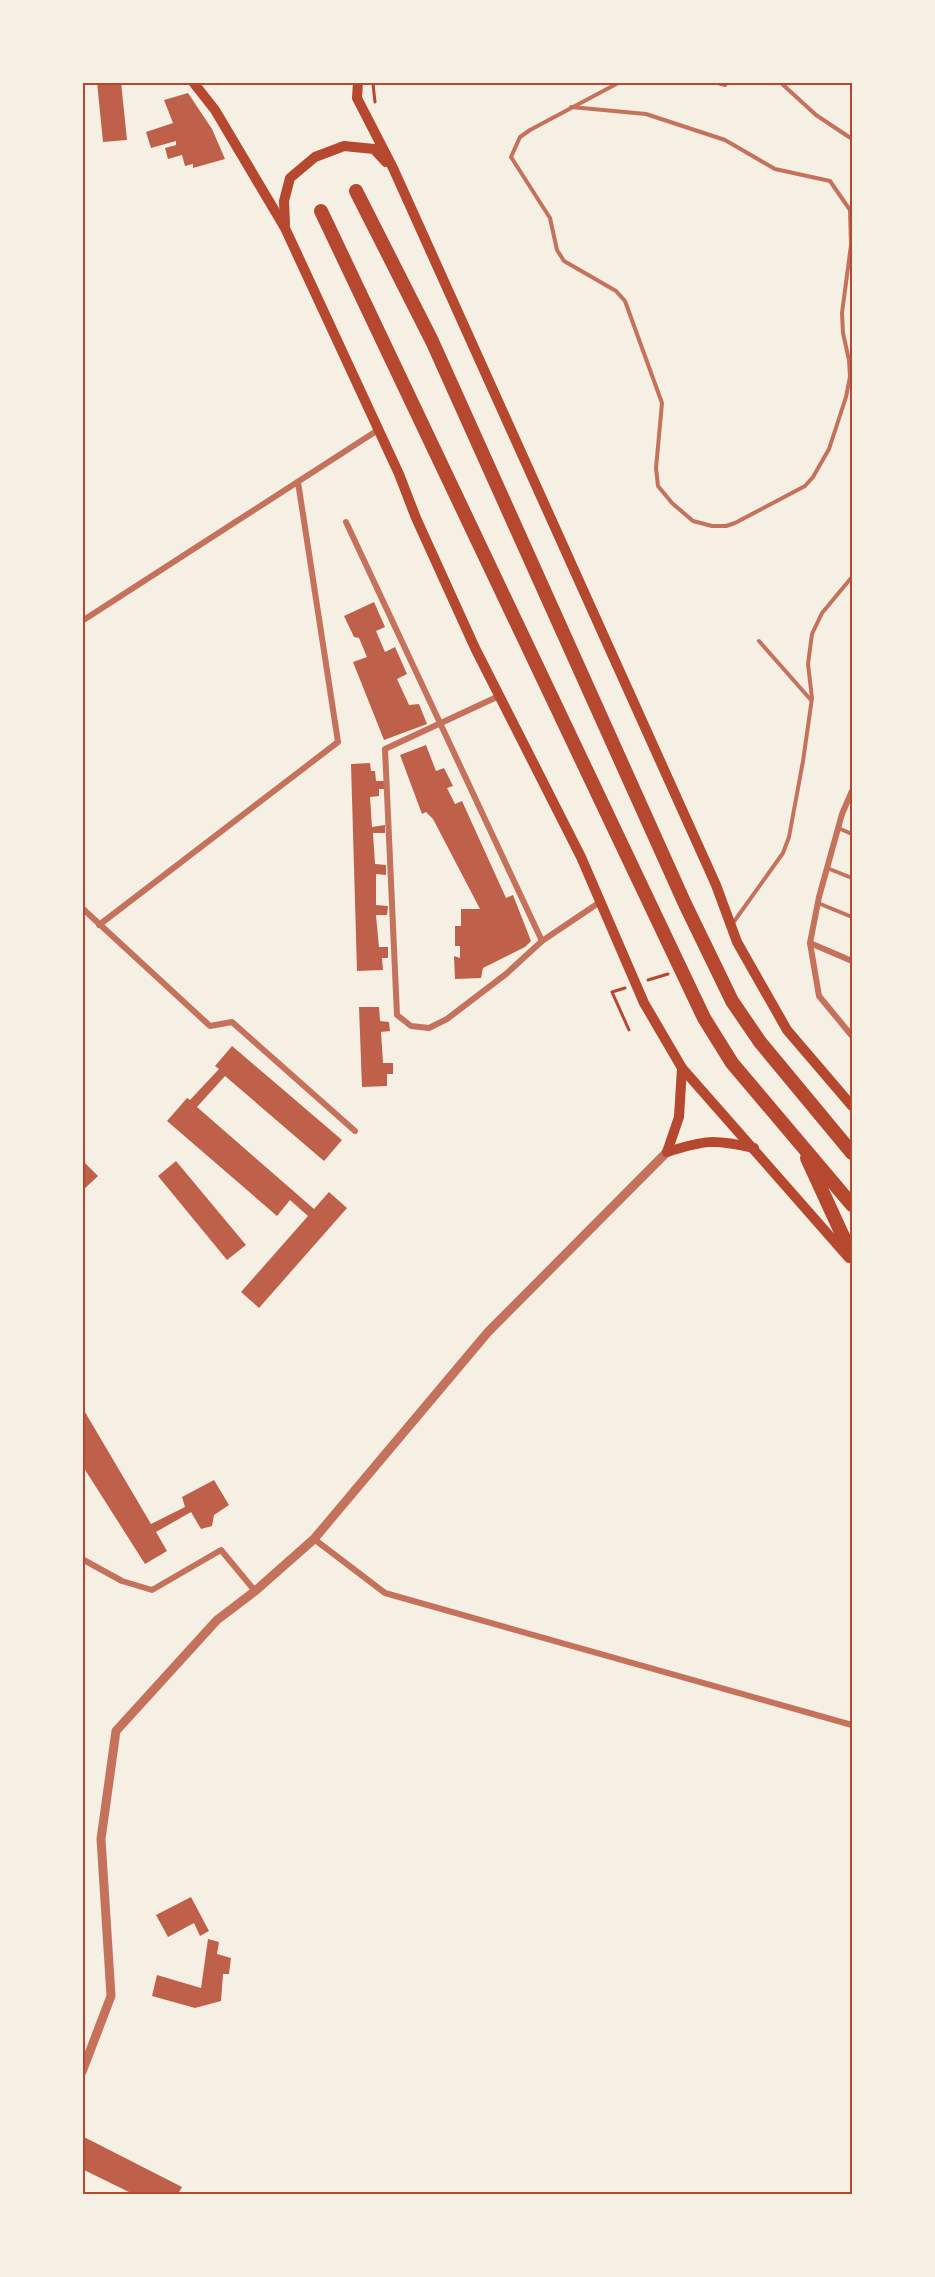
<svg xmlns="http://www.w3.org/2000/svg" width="935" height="2277" font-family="'DM Sans',sans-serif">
<rect width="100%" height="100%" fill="#f6efe4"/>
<g fill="#bf614a">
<path d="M97,82h24l6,58 -24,2z"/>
<path d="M188,93l24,36 13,30 -32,9v-4l-8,2 -3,-11 -14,4 -3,-11 11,-3v-4l-25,7 -5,-16 27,-9 -9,-23z"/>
<path d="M374,602l11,25 -9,4 9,21 10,-5 12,27 -10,5 12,26 10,-1 8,20 -43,16 -31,-78 14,-5 -8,-19 -5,-1 -10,-21z"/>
<path d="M426,745l10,26 8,-3 9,18 -6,2 8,16 7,-3 44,97 7,-3 18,46 -6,6 -42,21 -2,10 -26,1 -1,-23 6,2v-12h-5v-20h6v-17h19l-47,-90 -7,-7 -4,2 -22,-59z"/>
<path d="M370,763l1,8h4l1,10h8v8h-5v7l-9,1 2,30 13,-2v8h-12l2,31 11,1v10l-10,-1v31l12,1 -1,9h-11l3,32h9v11h-6l1,12 -26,1 -6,-207z"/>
<path d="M359,1007h20l1,14 9,1 1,9 -9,1 2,31h10v11h-6v12l-25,1z"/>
<path d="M232,1046l110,94 -18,21 -99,-85 -28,31 117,102 15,-17 18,16 -88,100 -18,-16 67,-76 -18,-16 -13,16 -110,-95 20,-23 3,2 29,-31 -4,-3z"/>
<path d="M82,1160l16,16 -16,15z"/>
<path d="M176,1161l70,84 -19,15 -69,-84z"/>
<path d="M82,1407l69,117 34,-17 -3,-10 32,-17 15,25 -15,10 -2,11 -11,3 -10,-17 -35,20 11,19 -22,13 -63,-99z"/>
<path d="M191,1897l18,34 -9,5 -6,-13 -26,14 -12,-22z"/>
<path d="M208,1939l11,3 -2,12 14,4 -2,16h-6l-2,27 -26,7 -43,-12 5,-21 44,13z"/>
<path d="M82,2136l100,51 -4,7h-45l-51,-25z"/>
</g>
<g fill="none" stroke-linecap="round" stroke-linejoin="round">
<g stroke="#b5482f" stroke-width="3">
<path d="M373,84l2,18"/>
<path d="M648,980l20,-6"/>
<path d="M625,988l-13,4 17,38"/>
</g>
<g stroke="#c5725c" stroke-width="4">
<path d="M714,82l11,3 3,-3"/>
<path d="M780,82l36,33 36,24"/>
<path d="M571,107l75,7 79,26 50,29 55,12 20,29 1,35 -9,68 1,20 6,27 1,17 -4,20 -17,52 -16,28 -8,9 -70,37 -9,3h-14l-19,-5 -21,-18 -14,-17 -2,-18 6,-65 -37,-102 -9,-10 -52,-30 -7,-11 -7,-32 -39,-61 9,-20 10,-7 90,-48"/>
<path d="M759,641l52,59"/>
<path d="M838,828l14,6"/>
<path d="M827,868l25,10"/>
<path d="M818,903l34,14"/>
<path d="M733,923l50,-70 6,-16 14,-76 9,-63 -4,-34 4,-30 10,-21 30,-36"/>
</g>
<g stroke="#c5725c" stroke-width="6">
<path d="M346,522l196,419"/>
<path d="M82,621l296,-191"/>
<path d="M499,696l-114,53 12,266 14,11 18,2 18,-9 59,-45 36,-33 58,-39"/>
<path d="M852,791l-10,23 -23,83 -9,46 9,53 33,40"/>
<path d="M82,908l128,118 22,-4 123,109"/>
<path d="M99,925l239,-183 -40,-260"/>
<path d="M810,943l42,18"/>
<path d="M314,1539l71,54 467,132"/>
<path d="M82,1559l40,22 30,9 69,-40 34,41"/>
</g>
<path stroke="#c5725c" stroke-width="9" d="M82,2072l29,-76 -10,-157 15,-108 101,-111 38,-29 59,-52 174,-207 179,-180"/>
<g stroke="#b5482f" stroke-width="10">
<path d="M193,82l22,28 70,118 114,246 17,44 59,130 106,209 63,146 38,65 167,190"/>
<path d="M358,82l-1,16 36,70 323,717 21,57 50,88 65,76"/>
<path d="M285,224l-1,-23 6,-23 25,-21 29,-11 30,3 12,13"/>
<path d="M667,1152c38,-12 47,-13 87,-4"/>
<path d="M667,1152l12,-35 3,-49"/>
</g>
<g stroke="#b5482f" stroke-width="14">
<path d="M356,191l76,150 253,563 47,97 28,41 92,111"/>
<path d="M321,211l383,807 28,45 120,142"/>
<path d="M807,1158l45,98"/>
</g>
</g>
<rect width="935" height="2277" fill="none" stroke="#f6efe4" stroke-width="168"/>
<rect x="84" y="84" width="767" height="2109" fill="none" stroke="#b5482f" stroke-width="2"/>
</svg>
